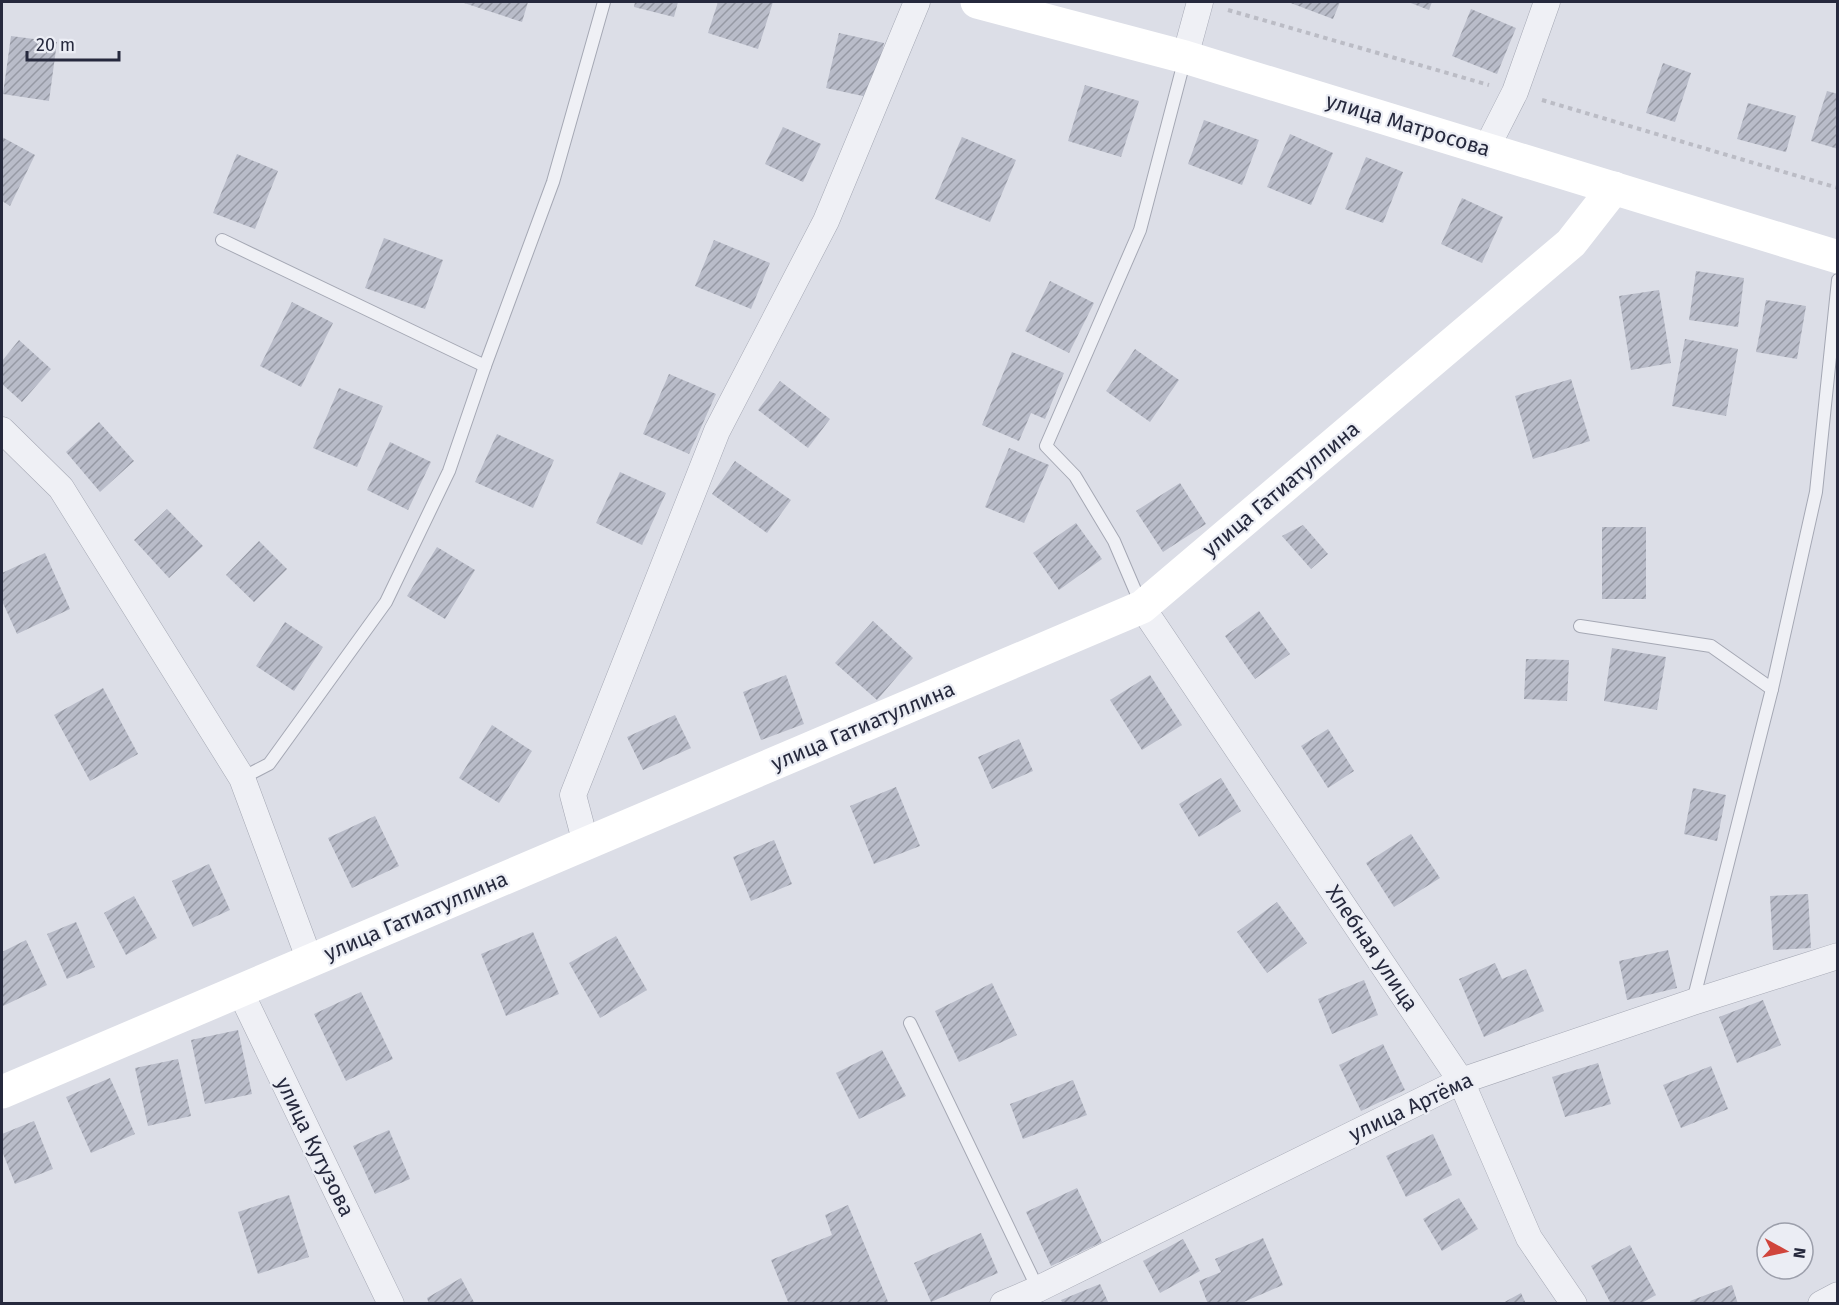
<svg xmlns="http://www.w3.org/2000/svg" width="1839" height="1305" font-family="'Fira Sans',sans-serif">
<defs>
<pattern id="building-hatch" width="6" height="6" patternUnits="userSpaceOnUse" patternTransform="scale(1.5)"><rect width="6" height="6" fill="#b9bcc9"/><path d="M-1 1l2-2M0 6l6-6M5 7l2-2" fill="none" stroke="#9699a4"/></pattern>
</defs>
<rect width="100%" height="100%" fill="#dcdee7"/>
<g fill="url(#building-hatch)">
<path d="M461,2h67l-6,20z"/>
<path d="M635,2h43l-4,15 -40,-10z"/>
<path d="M718,2h55l-15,47 -50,-16z"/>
<path d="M1288,2h52l-7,17z"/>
<path d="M1408,2h24l-3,8z"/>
<path d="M1471,9l45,19 -19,46 -45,-18z"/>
<path d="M839,33l45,10 -12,55 -46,-10z"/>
<path d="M11,36l46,6 -8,59 -46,-7z"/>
<path d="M1663,63l28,10 -16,49 -29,-9z"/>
<path d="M1085,85l54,16 -18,56 -53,-16z"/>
<path d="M1827,91l11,3v55l-27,-8z"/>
<path d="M1748,103l48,13 -10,36 -49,-13z"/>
<path d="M1204,120l55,20 -17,45 -54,-21z"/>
<path d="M783,127l38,17 -18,38 -38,-18z"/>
<path d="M1290,134l43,19 -22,52 -44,-18z"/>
<path d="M2,137l33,18 -25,51 -8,-5z"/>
<path d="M962,137l54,23 -26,62 -55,-23z"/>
<path d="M237,154l41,17 -23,58 -42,-16z"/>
<path d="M1366,157l37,15 -20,51 -38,-14z"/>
<path d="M1462,198l41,19 -21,46 -41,-19z"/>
<path d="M384,238l59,22 -18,49 -60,-21z"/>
<path d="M714,240l56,23 -19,46 -56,-23z"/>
<path d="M1696,271l48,7 -6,49 -49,-7z"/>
<path d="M1050,281l44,22 -25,50 -44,-22z"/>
<path d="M1659,290l12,73 -40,7 -12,-74z"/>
<path d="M1766,300l40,6 -9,53 -41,-7z"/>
<path d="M292,302l41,21 -32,64 -41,-21z"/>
<path d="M1685,339l53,10 -12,67 -54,-10z"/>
<path d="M19,340l32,29 -29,33 -20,-18v-23z"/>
<path d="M1135,349l44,31 -29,42 -44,-31z"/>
<path d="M1012,352l52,21 -19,46 -14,-6 -12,28 -37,-16z"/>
<path d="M669,374l47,20 -27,60 -46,-20z"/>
<path d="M1571,379l19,62 -57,18 -18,-63z"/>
<path d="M780,381l50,38 -22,29 -50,-38z"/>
<path d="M339,388l44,18 -26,61 -44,-19z"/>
<path d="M99,422l35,39 -34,31 -34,-40z"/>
<path d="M497,434l57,26 -21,48 -58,-26z"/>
<path d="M390,442l41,20 -23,48 -41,-20z"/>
<path d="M1009,448l40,17 -25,58 -39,-16z"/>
<path d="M735,461l56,39 -24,33 -55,-39z"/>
<path d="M620,472l46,21 -24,52 -46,-22z"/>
<path d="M1180,483l26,41 -43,28 -27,-41z"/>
<path d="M167,509l36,37 -34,32 -35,-38z"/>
<path d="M1076,523l26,36 -43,31 -26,-37z"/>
<path d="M1303,525l25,29 -17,15 -29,-33z"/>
<rect x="1602" y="527" width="44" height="72"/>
<path d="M259,541l28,28 -33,33 -28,-27z"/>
<path d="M437,547l38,23 -30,49 -38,-23z"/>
<path d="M45,553l25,56 -53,25 -15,-33v-28z"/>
<path d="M1259,611l31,43 -35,25 -30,-43z"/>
<path d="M873,621l40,37 -36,42 -42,-37z"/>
<path d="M285,622l38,25 -29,44 -38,-25z"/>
<path d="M1612,648l54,9 -9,53 -53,-9z"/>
<path d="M1526,659l43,1 -2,41 -43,-2z"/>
<path d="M786,675l18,49 -43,16 -18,-48z"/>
<path d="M1150,675l32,50 -40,25 -32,-50z"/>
<path d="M103,688l35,66 -48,27 -36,-66z"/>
<path d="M675,715l16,33 -48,22 -16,-33z"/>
<path d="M492,725l40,26 -33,52 -40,-25z"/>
<path d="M1328,729l26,42 -26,17 -27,-42z"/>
<path d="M1019,739l14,32 -41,18 -14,-32z"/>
<path d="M1221,778l20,33 -42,26 -20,-33z"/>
<path d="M896,787l24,59 -46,18 -24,-58z"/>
<path d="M1693,788l33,7 -9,46 -33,-7z"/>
<path d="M375,816l24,50 -47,22 -24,-50z"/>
<path d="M1411,834l29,44 -46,29 -28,-44z"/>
<path d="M774,840l18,44 -41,17 -18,-44z"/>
<path d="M209,864l21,46 -37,17 -21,-46z"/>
<path d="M1808,894l3,54 -38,2 -3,-54z"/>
<path d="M134,896l23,42 -31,17 -22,-42z"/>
<path d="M1277,902l30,41 -40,30 -30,-41z"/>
<path d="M76,922l19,45 -28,12 -20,-45z"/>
<path d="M533,932l26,62 -53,22 -25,-62z"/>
<path d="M616,936l31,54 -47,28 -31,-55z"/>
<path d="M26,940l21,45 -44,21 -1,-54z"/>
<path d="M1668,950l9,38 -50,12 -8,-39z"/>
<path d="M1495,963l7,16 24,-10 18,42 -60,26 -25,-58z"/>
<path d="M1364,980l14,35 -46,19 -14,-35z"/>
<path d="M992,983l25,52 -58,27 -24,-51z"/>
<path d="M361,992l32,67 -47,22 -32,-67z"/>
<path d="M1763,1000l18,45 -44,18 -18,-46z"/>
<path d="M238,1030l14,64 -47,10 -14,-64z"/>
<path d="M1383,1044l22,46 -44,21 -22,-46z"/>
<path d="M882,1050l24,46 -47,23 -23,-46z"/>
<path d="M178,1059l13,57 -43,10 -13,-58z"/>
<path d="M1598,1063l13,41 -46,13 -13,-40z"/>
<path d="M1711,1066l17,43 -47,19 -18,-43z"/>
<path d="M110,1078l25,56 -44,19 -25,-56z"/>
<path d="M1073,1080l14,35 -64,24 -13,-35z"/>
<path d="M34,1121l19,48 -38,15 -13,-33v-17z"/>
<path d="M389,1130l21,49 -35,15 -22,-48z"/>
<path d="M1433,1134l19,41 -46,22 -20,-41z"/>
<path d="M1077,1188l25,54 -51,24 -25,-54z"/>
<path d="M289,1195l20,62 -51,17 -20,-62z"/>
<path d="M1459,1198l19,31 -36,22 -19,-32z"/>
<path d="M848,1205l41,99h-100l-18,-44 61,-25 -7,-20z"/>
<path d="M981,1233l17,40 -67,29 -17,-39z"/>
<path d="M1263,1238l20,47 -44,19h-31l-9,-23 22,-9 -6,-13z"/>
<path d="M1183,1239l17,32 -40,22 -17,-32z"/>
<path d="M1630,1245l26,50 -16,9h-29l-20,-38z"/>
<path d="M461,1278l14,26h-46l-2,-6z"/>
<path d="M1100,1284l9,20h-46l-2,-4z"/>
<path d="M1732,1285l6,19h-47l-1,-3z"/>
<path d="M1521,1293l5,11h-25z"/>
</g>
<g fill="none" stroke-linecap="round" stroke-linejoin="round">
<defs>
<g id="lane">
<path d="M222,240l263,126"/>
<path d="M1141,604l-27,-63 -39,-65 -29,-30 94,-216 45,-172"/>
<path d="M1580,626l131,20 61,43"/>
<path d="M242,778l27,-14 117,-162 63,-131 36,-105 68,-184 51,-180"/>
<path d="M1693,1001l79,-312 44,-197 22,-212"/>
<path d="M910,1023l128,266"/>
</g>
<g id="street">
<path d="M1185,57l15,-55"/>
<path d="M1486,149l29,-57 32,-90"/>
<path d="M2,430l59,58 181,290 68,183"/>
<path d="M1142,607l319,474 68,157 45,66"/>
<path d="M586,844l-13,-49 144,-364 109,-210 91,-219"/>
<path d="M240,991l151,313"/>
<path d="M1003,1304l35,-15 423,-208 232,-79 145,-46"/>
<path d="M1821,1304l17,-9"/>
</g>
</defs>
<use href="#lane" stroke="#a5a8b4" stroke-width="14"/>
<use href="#street" stroke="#a5a8b4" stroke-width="27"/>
<g stroke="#bbbcc5" stroke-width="4" stroke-dasharray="4.5 4.5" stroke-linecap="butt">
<path d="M1228,10l261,75"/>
<path d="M1542,100l296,88"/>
</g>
<use href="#lane" stroke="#eff0f5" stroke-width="12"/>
<use href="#street" stroke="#eff0f5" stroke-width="26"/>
<g stroke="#fff" stroke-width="33">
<path d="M977,2l208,55 653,200"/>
<path d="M2,1092l1140,-485 429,-364 43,-55"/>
</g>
</g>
<g text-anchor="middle" stroke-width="4.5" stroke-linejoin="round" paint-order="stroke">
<g font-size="21" fill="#26293d" stroke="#ebedf4">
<text transform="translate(1408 125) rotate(17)" y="7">улица Матросова</text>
<text transform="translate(1281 489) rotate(-40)" y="7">улица Гатиатуллина</text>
<text transform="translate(863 726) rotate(-23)" y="7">улица Гатиатуллина</text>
<text transform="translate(416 916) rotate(-23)" y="7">улица Гатиатуллина</text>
<text transform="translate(1372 948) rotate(56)" y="7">Хлебная улица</text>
<text transform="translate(1411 1107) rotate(-25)" y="7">улица Артёма</text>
<text transform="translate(315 1147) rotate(64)" y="7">улица Кутузова</text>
</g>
</g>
<rect width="1839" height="1305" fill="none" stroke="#26293d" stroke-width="6"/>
<g transform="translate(1785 1251) rotate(98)"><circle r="28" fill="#ebedf4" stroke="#9c9fab" stroke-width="1.5"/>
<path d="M0-4.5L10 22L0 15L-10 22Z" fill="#d0453c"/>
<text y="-9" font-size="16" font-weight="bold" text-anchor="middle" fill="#26293d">N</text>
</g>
<path d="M27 51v9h92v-9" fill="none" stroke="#26293d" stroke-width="3"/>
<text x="36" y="51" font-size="18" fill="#26293d" stroke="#ebedf4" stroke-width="4.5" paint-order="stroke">20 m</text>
</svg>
